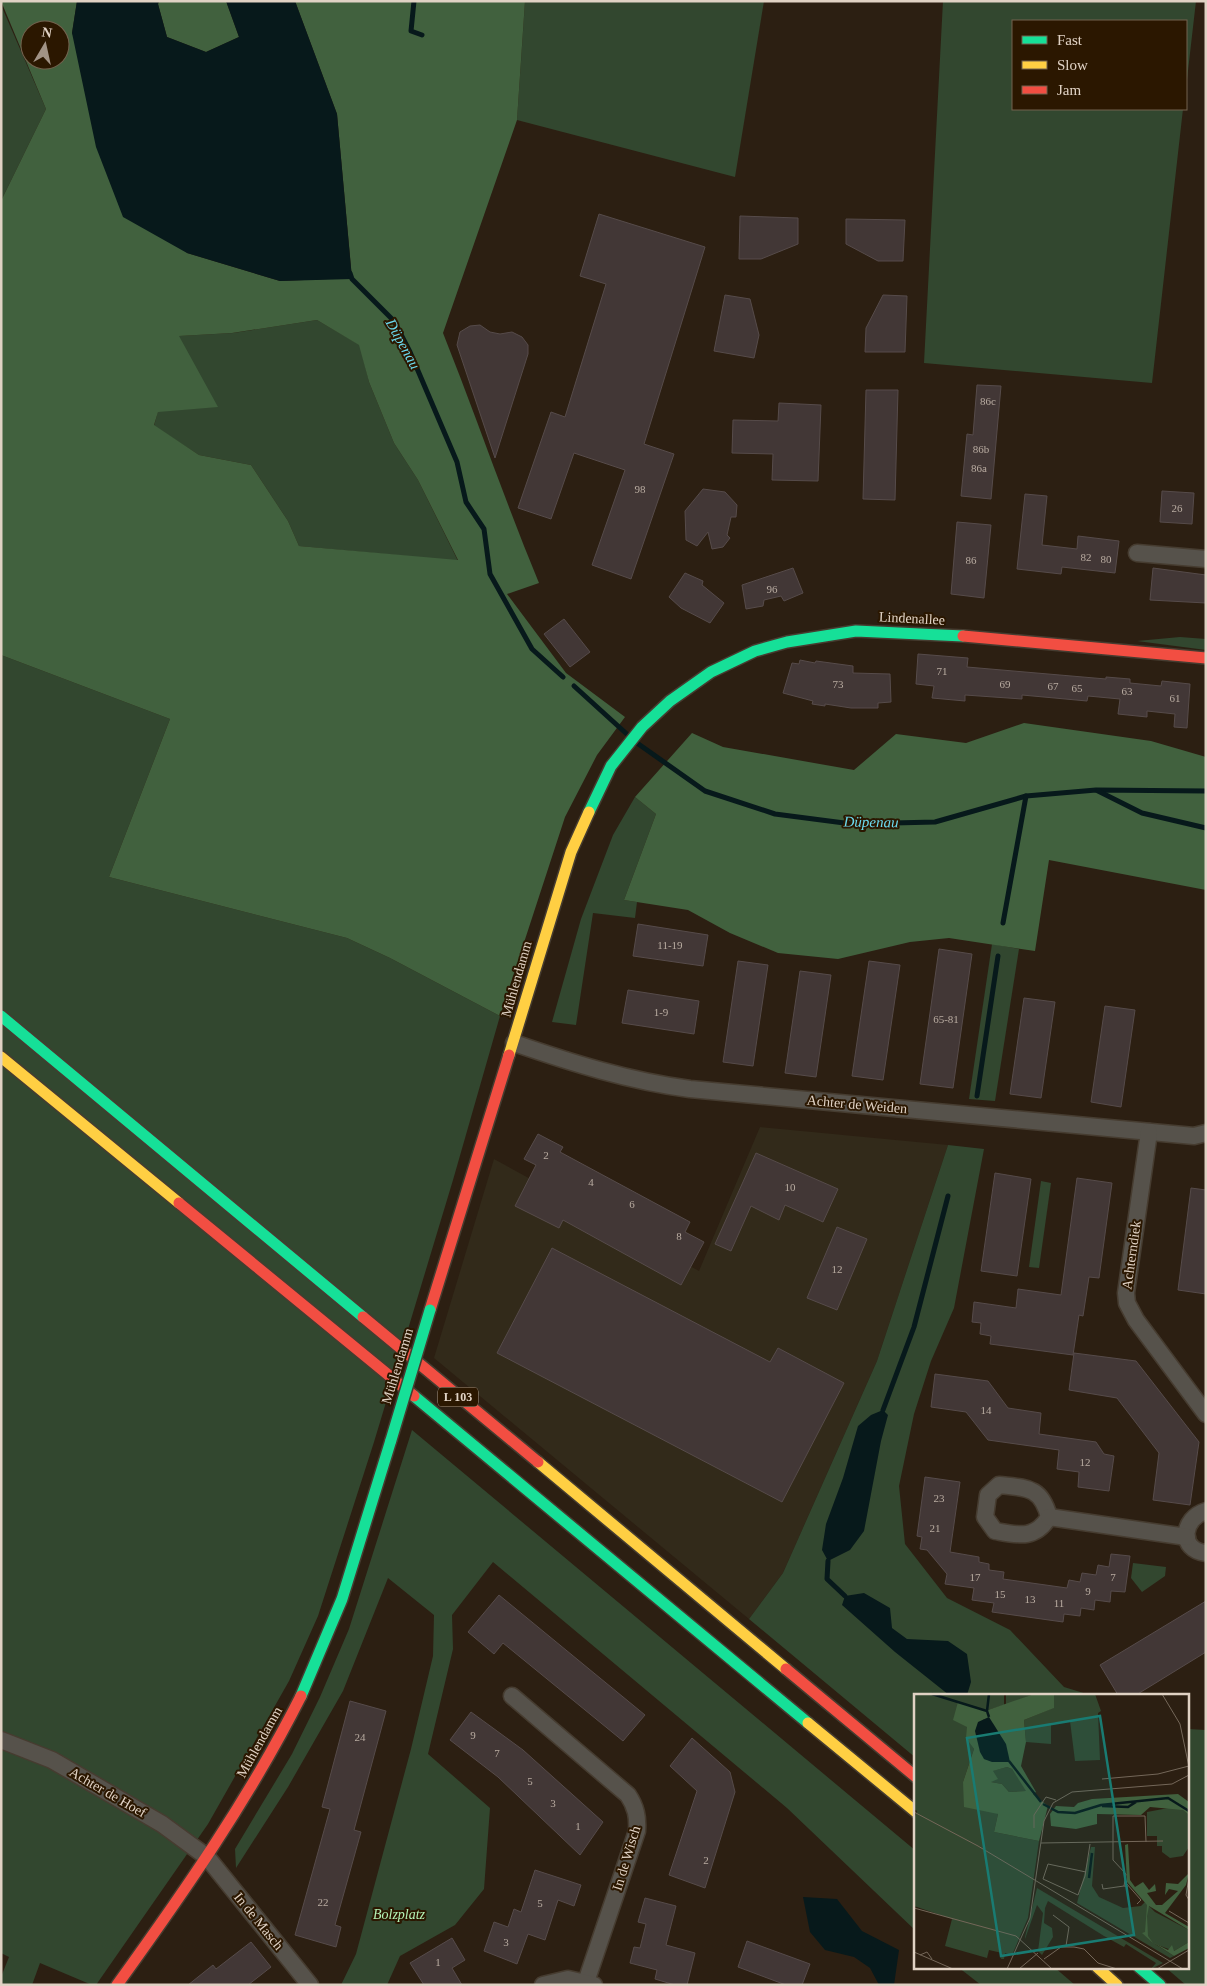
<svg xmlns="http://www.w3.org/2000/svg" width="1207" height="1986" font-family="'Times New Roman',serif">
<rect width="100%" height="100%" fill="#2c1f12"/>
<path fill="#322a1a" d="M760,1127l188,18 -71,216 -94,212 -34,46 -315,-261 60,-199 205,112z"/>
<g fill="#32472f">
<path d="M525,1h239l-29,176 -218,-57z"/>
<path d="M943,1h253l-10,87v-67h-173v88h170l-31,274 -228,-20z"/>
<path d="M1,5l45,104 -45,92z"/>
<path d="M317,320l43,25 9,37 25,61 24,37 40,81 -159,-15 -11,-25 -37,-56 -52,-10 -45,-29 24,-90 55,-3z"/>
<path d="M1180,637l26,2v11l-69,-9z"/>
<path d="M1,655l169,64 -61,158 238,61 43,20 110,58 -47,164 -79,262 -56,174 -29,65 -81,143 -112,161h-4l-52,-22 -8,22h-31v-8l8,-20 -8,-4z"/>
<path d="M635,797l21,17 -32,86 13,2 -2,16 -42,-5 -17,112 -24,-3 29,-103 32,-84z"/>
<path d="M992,944l27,5 -24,152 -26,-2z"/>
<path d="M948,1145l36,4 -30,159 -23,53 -17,53 -15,72 6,58 42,54 63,32 54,57 26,8h-174v63l-167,-139 34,-46 94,-212z"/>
<path d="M1041,1181l10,2 -12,85 -10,-1z"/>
<path d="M412,1430l504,421v80l-129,-123 -294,-246 -41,53 1,34 -25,105 62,54 -6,81 -29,36 -55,31 -13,29h-46l15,-31 55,-205 22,-93 1,-41 -46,-37 -45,113 -55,96 -52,81 -1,-19 57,-95 28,-57 29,-68z"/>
<path d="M1133,1563l33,4 -1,9 -23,16 -11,-14z"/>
<path d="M1188,1729l18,1v255h-20l-21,-18h23z"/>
<path d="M958,1967h96l21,18h-94z"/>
</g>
<g fill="#41613e" fill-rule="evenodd">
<path d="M1,1h76l-5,32 115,220 93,28 72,-3 -15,-164 -42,-113h230l-8,119 -74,213c33,83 62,168 96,250l-32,11 59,79 59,44 -28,38 -32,62 -65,199 -110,-58 -43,-20 -238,-61 61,-158 -169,-64v-454l45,-92zM30,30h30v30h-30zM317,320l42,25 10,37 25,61 24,37 40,80 -159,-14 -11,-25 -37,-56 -52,-10 -45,-30 4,-13 60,-5 -39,-71 53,-3z"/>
<path d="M159,1h67l13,36 -33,15 -39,-15 -9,-33z"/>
<path d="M1024,723l127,18 55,16v133l-157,-30 -14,91 -86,-13 -39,4 -72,17 -60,-6 -48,-20 -42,-23 -64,-10 32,-86 -21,-17 57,-64 31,14 131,23 42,-36 70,9z"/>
</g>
<g fill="#07191b">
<path d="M77,1h82l-1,3 9,33 39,15 33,-15 -13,-36h69l42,113 15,165 -72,2 -93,-28 -64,-36 -27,-70 -24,-114z"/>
<path d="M883,1410l5,5 -7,26 -17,90 -14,19 -22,11 -6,-11 4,-26 17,-46 15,-52 13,-11z"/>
<path d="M864,1593l26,15 2,20 15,11 41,2 19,13 4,28 -4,13h-18l-54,-43 -53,-47 3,-9z"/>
<path d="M803,1897l34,2 25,32 37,19 -5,35h-15l-9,-17 -16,-11 -29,-7 -15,-18z"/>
</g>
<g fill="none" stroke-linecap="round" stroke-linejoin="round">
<g stroke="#07191b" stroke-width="5">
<path d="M414,1l-3,30 11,4"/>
<path d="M350,273l2,6 42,42 16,31 47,110 9,40 18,27 6,45 42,75 31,28"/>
<path d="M574,686l55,50"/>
<path d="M637,743l68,48 70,23 77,10 83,-2 91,-26 70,-6 110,1"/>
<path d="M1098,791l44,22 64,15"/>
<path d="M1003,923l23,-127"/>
<path d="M977,1096l21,-140"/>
<path d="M883,1410l31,-83 34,-131"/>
<path d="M828,1561l-1,18 18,17"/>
</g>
</g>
<g fill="#423736" stroke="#564b4a">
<path d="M599,214l106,33 -61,197 30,10 -43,125 -39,-14 33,-95 -51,-17 -23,66 -33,-11 33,-96 14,5 41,-133 -26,-8z"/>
<path d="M740,216l58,2v26l-37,15h-22z"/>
<path d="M846,219l59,1 -2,41h-25l-32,-17z"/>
<path d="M725,295l25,4 9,36 -5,23 -40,-7z"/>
<path d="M883,295l24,1 -2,56h-40l1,-24z"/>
<path d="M480,325l10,7 10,2 12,-2 10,5 6,8v9l-33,104 -38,-113 3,-13 10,-6z"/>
<path d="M977,385l24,1 -10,113 -30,-3 6,-62 6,1z"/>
<path d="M866,390h32l-3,110 -32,-1z"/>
<path d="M779,403l42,2 -3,76 -46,-1 1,-26 -41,-1 1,-33 45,1z"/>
<path d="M703,489l22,3 12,13 -1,12h-5l-4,18 3,3 -7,9 -11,2 -4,-17 -11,14 -11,-6 -1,-29z"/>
<path d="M1162,491l32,2 -2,31 -32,-2z"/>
<path d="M1025,494l22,2 -5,49 35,4 1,-13 41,5 -4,32 -53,-6 -1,7 -44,-5z"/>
<path d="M957,522l34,3 -7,73 -33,-4z"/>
<path d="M793,568l10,25 -19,8 -3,-5 -17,4 -1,6 -17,3 -4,-24z"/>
<path d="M1153,568l53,7v28l-56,-3z"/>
<path d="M685,573l18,8 -1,4 22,18 -14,20 -29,-15 -12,-11z"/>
<path d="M564,619l26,33 -20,15 -26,-33z"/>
<path d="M918,654l50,4 -1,9 139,12v-2l24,2v4l31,3 1,-5 28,3 -3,44 -13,-1 1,-13 -28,-3v6l-29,-3 2,-15 -32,-3 -1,5 -65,-6v4l-57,-4v6l-33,-3 2,-12 -18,-2z"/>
<path d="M800,660l15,3 1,-2 37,5v7l37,1 1,28 -13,1v5h-27l-26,-4v2l-13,-2 1,-3 -30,-8 9,-30 7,1z"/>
<path d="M638,924l70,11 -5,31 -70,-10z"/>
<path d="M939,949l33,5 -19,134 -33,-4z"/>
<path d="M738,961l30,4 -15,101 -30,-4z"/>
<path d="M869,961l31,4 -17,115 -31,-4z"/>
<path d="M800,971l31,4 -15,102 -31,-4z"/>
<path d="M628,990l71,11 -5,33 -72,-11z"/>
<path d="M1024,998l31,4 -14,96 -31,-4z"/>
<path d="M1105,1006l30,4 -14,97 -30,-5z"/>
<path d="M538,1134l25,13 -3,5 130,70 -5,10 19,10 -23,43 -118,-65 -4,8 -44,-22 21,-41 -12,-6z"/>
<path d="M756,1153l82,36 -15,33 -38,-17 -6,15 -28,-14 -20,45 -16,-7z"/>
<path d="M995,1173l36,6 -14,97 -36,-5z"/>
<path d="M1077,1178l35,5 -13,95 -10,-1 -6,39 -4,-1 -6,40 -83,-11 1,-8 -11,-2 1,-11 -9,-1 2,-20 42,6 2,-19 43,6z"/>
<path d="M1191,1188l15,2v104l-28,-4z"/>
<path d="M837,1227l30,12 -30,71 -30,-12z"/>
<path d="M552,1248l218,114 8,-14 66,35 -62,119 -285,-149z"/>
<path d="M1074,1353l62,8 63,81 -9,63 -37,-5 6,-47 -42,-55 -48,-8z"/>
<path d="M935,1374l53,7 20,27 33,5 -2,21 57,8 8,12 10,2 -5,35 -31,-4 1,-15 -22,-3 2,-19 -71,-10 -22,-28 -35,-5z"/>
<path d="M925,1477l35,5 -10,70 29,5v5l10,2v6l15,2 -1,7 64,9 2,-8 11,2 2,-9 14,2 2,-10 11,2 2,-13 19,2 -5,36 -14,-1 -1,11 -15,-2 -1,10 -13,-2 -1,8 -16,-2 -1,8 -71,-10 2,-9 -22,-3 2,-12 -29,-4 2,-10 -20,-24 -7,-1 2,-12 -5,-1z"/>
<path d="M499,1595l146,120 -22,26 -120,-98 -9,11 -26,-22z"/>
<path d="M1206,1601v51l-70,43h-18l-18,-30z"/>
<path d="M350,1701l36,10 -32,119 7,2 -26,93 6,2 -5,20 -41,-12 35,-126 -8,-2z"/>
<path d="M471,1712l52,38 80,72 -23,33 -82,-78 -48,-37z"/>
<path d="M692,1738l38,34 5,20 -30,96 -36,-13 28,-84 -27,-25z"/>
<path d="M535,1870l46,15 -7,21 -16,-6 -13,40 -17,-6 -11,30 -33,-13 10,-29 14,5 6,-18 7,3z"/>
<path d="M645,1898l31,8 -10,39 29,8 -8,32h-12l-20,-6 2,-9 -27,-7 4,-16 6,1 6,-24 -8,-2z"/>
<path d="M452,1938l13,22 -13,8 10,17h-38l-14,-22z"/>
<path d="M747,1941l63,23 -8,21h-16l-48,-18z"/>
<path d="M251,1942l20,25 -23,18h-60l25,-20 3,4z"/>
</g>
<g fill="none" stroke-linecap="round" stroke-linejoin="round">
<defs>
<g id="street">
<path d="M1137,553l69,6"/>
<path d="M514,1043c58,20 115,38 176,46l504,47 12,-3"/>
<path d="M1149,1132l-23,161 1,10 9,17 70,94"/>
<path d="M999,1485c27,3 42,1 50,32 -14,23 -31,18 -54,14l-10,-14 3,-22z"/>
<path d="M1206,1511c-24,7 -28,39 0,42"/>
<path d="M1049,1517l138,20"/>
<path d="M512,1696l116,99c8,12 10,22 9,36l-51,151"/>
<path d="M1,1740l51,20 110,64 45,33 103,128"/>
<path d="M543,1985l25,-6 26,6"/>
</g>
<g id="fast">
<path d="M589,812l22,-46 31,-39 28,-26 41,-29 44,-21 32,-9 69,-11 107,5"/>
<path d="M1,1016l362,301"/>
<path d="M414,1396l394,327"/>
<path d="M301,1696l41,-97 49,-159"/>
<path d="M1139,1967l21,18"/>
</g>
<g id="slow">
<path d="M509,1055l62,-203 18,-40"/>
<path d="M1,1057l178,146"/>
<path d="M538,1462l248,207"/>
<path d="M808,1723l108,89"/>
<path d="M1097,1967l20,18"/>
</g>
<g id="jam">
<path d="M963,636l243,22"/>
<path d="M179,1203l235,193"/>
<path d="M430,1310l79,-255"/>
<path d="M363,1317l175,145"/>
<path d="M786,1669l130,108"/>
<path d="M117,1985c67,-93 132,-186 184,-289"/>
</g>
</defs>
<use href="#street" stroke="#463c30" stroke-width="19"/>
<use href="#fast" stroke="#463c30" stroke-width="14"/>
<use href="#slow" stroke="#463c30" stroke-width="14"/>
<use href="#jam" stroke="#463c30" stroke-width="14"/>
<use href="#street" stroke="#56524b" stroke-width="16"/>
<use href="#fast" stroke="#16e098" stroke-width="11"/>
<use href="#slow" stroke="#ffcf43" stroke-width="11"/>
<use href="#jam" stroke="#f24e42" stroke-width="11"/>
<defs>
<path id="fast-bridge" d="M391,1440l39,-130"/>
</defs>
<use href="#fast-bridge" stroke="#463c30" stroke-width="14" stroke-linecap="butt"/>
<use href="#fast-bridge" stroke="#16e098" stroke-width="11"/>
</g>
<g text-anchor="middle" stroke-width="4" stroke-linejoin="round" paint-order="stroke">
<g font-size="11" fill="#b8aba0">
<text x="988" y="405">86c</text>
<text x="981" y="453">86b</text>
<text x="979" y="472">86a</text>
<text x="640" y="493">98</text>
<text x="1177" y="512">26</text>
<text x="1086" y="561">82</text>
<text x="1106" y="563">80</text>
<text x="971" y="564">86</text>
<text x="772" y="593">96</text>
<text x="942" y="675">71</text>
<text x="838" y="688">73</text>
<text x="1005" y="688">69</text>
<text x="1053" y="690">67</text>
<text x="1077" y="692">65</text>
<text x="1127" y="695">63</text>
<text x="1175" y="702">61</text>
<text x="670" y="949">11-19</text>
<text x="661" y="1016">1-9</text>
<text x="946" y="1023">65-81</text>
<text x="546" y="1159">2</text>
<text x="591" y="1186">4</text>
<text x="790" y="1191">10</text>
<text x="632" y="1208">6</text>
<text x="679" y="1240">8</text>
<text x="837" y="1273">12</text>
<text x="986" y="1414">14</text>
<text x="1085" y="1466">12</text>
<text x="939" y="1502">23</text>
<text x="935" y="1532">21</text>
<text x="975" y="1581">17</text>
<text x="1113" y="1581">7</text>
<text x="1088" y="1595">9</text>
<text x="1000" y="1598">15</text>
<text x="1030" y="1603">13</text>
<text x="1059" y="1607">11</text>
<text x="473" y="1739">9</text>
<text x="360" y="1741">24</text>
<text x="497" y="1757">7</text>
<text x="530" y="1785">5</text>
<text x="553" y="1807">3</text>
<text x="578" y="1830">1</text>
<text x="706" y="1864">2</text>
<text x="323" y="1906">22</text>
<text x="540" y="1907">5</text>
<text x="506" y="1946">3</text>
<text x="438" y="1966">1</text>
</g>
<rect fill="#2b1700" stroke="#aa9a89" stroke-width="1" x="438" y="1387.5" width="40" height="19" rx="4"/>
<g font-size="12" font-weight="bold" fill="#e0d2c4">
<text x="458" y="1401">L 103</text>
</g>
<g font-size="14" fill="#e0d2c4" stroke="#2b1700">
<text transform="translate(912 618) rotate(3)" y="5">Lindenallee</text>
<text transform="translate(516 979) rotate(-74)" y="5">Mühlendamm</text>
<text transform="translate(857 1104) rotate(5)" y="5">Achter de Weiden</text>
<text transform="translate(1131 1255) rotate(-82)" y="5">Achterndiek</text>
<text transform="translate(397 1366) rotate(-73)" y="5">Mühlendamm</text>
<text transform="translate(259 1742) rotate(-61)" y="5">Mühlendamm</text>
<text transform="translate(108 1792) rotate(30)" y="5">Achter de Hoef</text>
<text transform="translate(626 1858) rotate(-73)" y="5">In de Wisch</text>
<text transform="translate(259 1921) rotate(51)" y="5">In de Masch</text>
</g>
<g font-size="14" font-style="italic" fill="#b3f2b5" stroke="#2b1700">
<text x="399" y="1919">Bolzplatz</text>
</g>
<g font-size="15" font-style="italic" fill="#6bd9ee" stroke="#2b1700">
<text transform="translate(403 344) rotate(61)" y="5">Düpenau</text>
<text transform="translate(871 822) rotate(1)" y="5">Düpenau</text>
</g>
</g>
<g transform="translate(914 1694)">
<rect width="275" height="275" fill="#2c1f12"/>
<path d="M0,0h90v11l-16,5 -30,-8 9,25v11l7,11 -11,33 3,10 32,22 -4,18 45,9 -11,77 -16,37 -7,-2 -1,6h-3l1,-6 -13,-3 -2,8 -42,-12 7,-27 -38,-13v-87l3,-8 -3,-2zM92,0h28l-28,11zM140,0h41l6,17 -3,2 2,47 -25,1 -5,-40 -19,2v21l-25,-2 -2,-22 29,-12zM93,73l5,2 15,22 -18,1 -7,-8 -11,-2 1,-11zM265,112l10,9v32l-6,9 -13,2 -8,-6v-6h-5v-10h-10v-24zM177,153h4l-3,39 7,11 24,11 18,-2 4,-4 10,10 34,18v12l-15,9 -19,-7 19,12 -4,2 -93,-55zM123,194l89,53 37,22 -12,6 5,-6 -30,-19 -2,3 -20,-11 -56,-35 -3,7 -1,15 8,5 1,9 -11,18 -4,-4 5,-38 -6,-8 -12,34v-2z" fill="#32472f"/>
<path d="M120,0h20v14l-30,12 2,22 -5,24 15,26 -3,2 15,12 -9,35 -45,-9 4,-18 -34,-7 -1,-25 11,-33 -8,-11 1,-11 -14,-7 5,-18 30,8zM69,25l27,43 -26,-3zM93,73l5,2 14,22 -17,1 -7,-8 -11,-2 7,-3 -5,-8zM264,100l11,8v23v-10l-6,-5 -33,-3 -9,8 -44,-1v10l-21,5 -25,-3 -1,-12 6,-8 18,1 4,-4 14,-4zM214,150l2,36 5,7 8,-5 6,8 6,-6 1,7 -9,2 9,12h6l16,-14 -9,-2 -4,6 1,-12 12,1 11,-11 -3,12 -21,28 24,14v3l-40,-24 -2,10 1,20 5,7 -11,-10 3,-1 2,-27 -20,-23 -2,-37zM275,248v6l-15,8 -20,-13 14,7 4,-5 2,6z" fill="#41613e" fill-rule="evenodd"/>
<path d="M75,23l17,27 4,18h-18l-8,-3 -4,-7 -5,-21 3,-9z" fill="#07191b"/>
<path fill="none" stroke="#07191b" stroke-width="2.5" d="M18,0l55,17 2,6M73,17l2,-17M95,67l32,41M129,110l15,8 17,1 26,-8 67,-7 21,13M188,112l26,1 8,-5M175,184l3,-25"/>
<path fill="none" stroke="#746759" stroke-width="1" d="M248,0l18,30 9,43M188,85l56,-5 31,-8M0,118l64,34 205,123M120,134v-13l12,-18 10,3M127,149l122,-2M172,178l-38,-8 -5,15 35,16 7,-19 5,-32M275,184l-3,17 3,5M212,189l15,17 -4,4M188,190l1,5 21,-3M214,193l-4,-1 2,-12 -13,-14v-44h32l1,26M0,214l102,28 36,33M255,217l20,12M139,221l16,12 -3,19M0,258l39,17M6,261l7,-3 5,7M130,265l17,-12h13l10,2 14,14 19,6M93,275l23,-51 14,-97 9,-18 19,-11 100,-8 17,-9M105,275l19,-16M243,275l32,-19"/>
<path fill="#197b72" fill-opacity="0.15" stroke="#197b72" stroke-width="2.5" d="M186,22l34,219 -133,21 -34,-218z"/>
<rect width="275" height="275" fill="none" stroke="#e0d2c4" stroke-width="2.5"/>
</g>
<rect width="1207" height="1986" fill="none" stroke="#e0d2c4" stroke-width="5"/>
<rect x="1012" y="20" width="175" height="90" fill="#2b1700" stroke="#73624e"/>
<rect x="1022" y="36" width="25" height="8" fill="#16e098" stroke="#73624e"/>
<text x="1057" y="45" font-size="15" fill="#e0d2c4">Fast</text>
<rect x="1022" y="61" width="25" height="8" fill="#ffcf43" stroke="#73624e"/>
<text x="1057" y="70" font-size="15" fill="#e0d2c4">Slow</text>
<rect x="1022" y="86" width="25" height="8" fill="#f24e42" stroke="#73624e"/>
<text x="1057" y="95" font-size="15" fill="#e0d2c4">Jam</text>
<g transform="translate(45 45) rotate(9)"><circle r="24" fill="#2b1700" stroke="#73624e"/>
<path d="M0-4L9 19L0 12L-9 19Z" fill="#a19386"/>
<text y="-8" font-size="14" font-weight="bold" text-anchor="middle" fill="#e0d2c4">N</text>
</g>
</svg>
